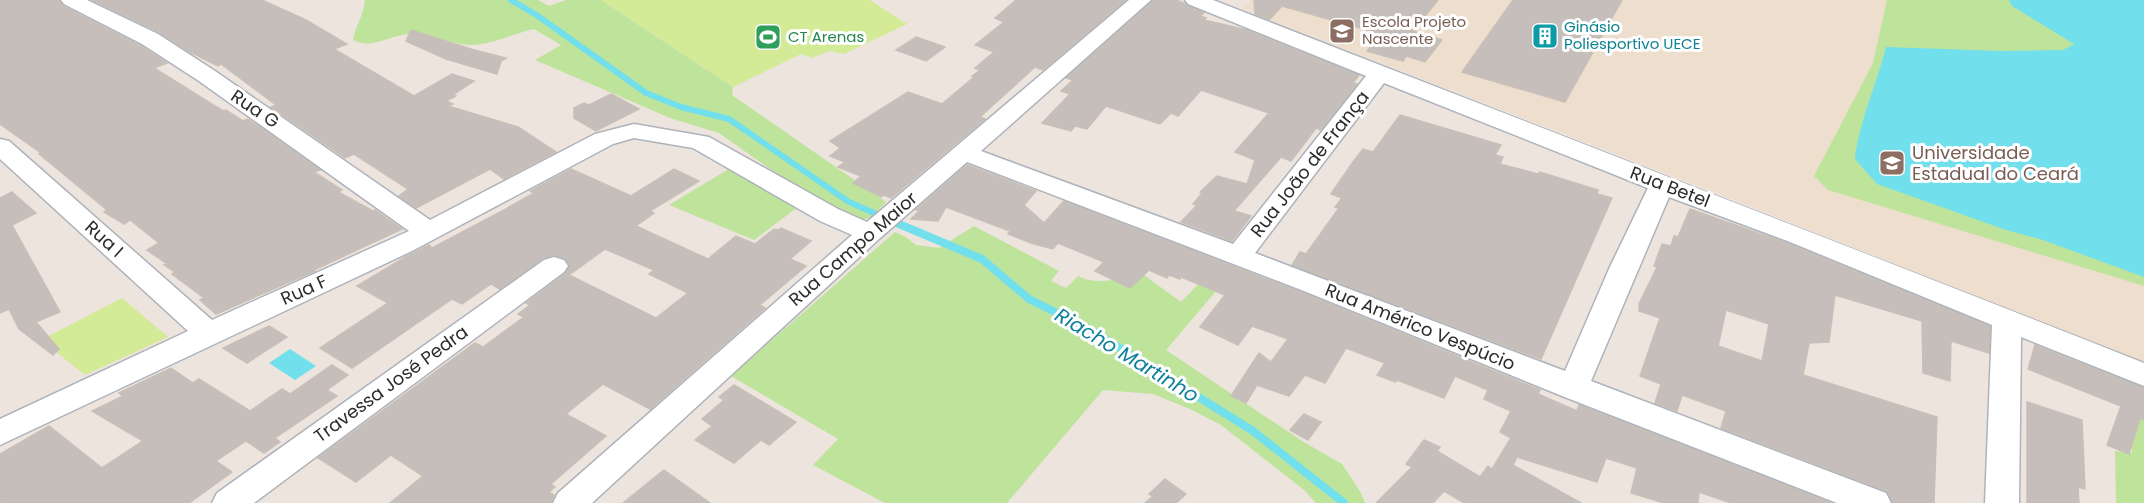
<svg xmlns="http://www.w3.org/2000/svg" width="2144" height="503" font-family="Poppins,sans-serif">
<rect width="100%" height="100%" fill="#ede4de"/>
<path fill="#eedecd" d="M1251,0h893v363l-412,-164 -489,-190z"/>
<g fill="#bee39b">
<path d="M365,0h173l11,6 17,-6h35l132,87 -1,8 154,107 -16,16 -12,2 -48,-23 -91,-64 -49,-15 -135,-58 26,-15 -27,-16c-20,4 -42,16 -63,16 -23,0 -43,-15 -69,-10 -17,3 -32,14 -49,5 2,-14 11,-25 12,-40z"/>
<path d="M1887,0h257v286l-316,-96 -14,-14 59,-113z"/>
<path d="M732,167l70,37 -48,36 -85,-35z"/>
<path d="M974,226l85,45 -8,10 15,7 12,-12c20,11 45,1 66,-1l37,27 24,-25 18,6 -57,67 136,91 40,23 19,29 4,10h-49l-12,-13 -83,-65 -31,-16 -37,-15 -50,-4 -96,113h-122l-72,-38 25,-26 -107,-63 164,-144 11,5 10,8 23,3z"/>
<path d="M2144,418v85h-28l-1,-52 17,2 -2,-31z"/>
</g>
<g fill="#d3ea97">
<path d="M601,0h269l37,24 -63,30 -15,-3 -16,7 -12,-4 -68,33z"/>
<path d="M122,298l46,39 -83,38 -44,-35z"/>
</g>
<g fill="#72dfed">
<path d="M2009,0h135v277l-104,-38 -34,-9 -129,-46 -22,-25c4,-38 22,-75 31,-112l115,4 62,-1 11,-6 -62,-38z"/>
<path d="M290,349l26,17 -21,14 -26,-17z"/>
</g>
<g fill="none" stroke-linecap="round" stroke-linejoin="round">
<path stroke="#72dfed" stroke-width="6" d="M511,0l27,16 108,77 35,14 48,12 120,83 25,11"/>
<path stroke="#72dfed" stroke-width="8" d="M899,224l83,35 47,40 62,31 162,101 91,72"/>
</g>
<g fill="#c5beba" stroke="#c8c0b7" stroke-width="1.5" fill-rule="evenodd">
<path d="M0,0h59l4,6 78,40 26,17 -13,5 69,43 3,-1 17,11 5,-2 72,51 -6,2 28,18 -4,2 35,19 2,-1 27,19 -88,41 1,1 -99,43 -16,-14 4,-2 -32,-24 3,-2 -11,-7 3,-1 -20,-14 12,-7 -29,-23 -6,4 -20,-12 3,-2 -68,-56 2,-1 -41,-29z"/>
<path d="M92,0h170l44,20 41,24 -13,5 80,47 38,-22 22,7 -21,14 3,1 -10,5 7,3 -5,2 70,21 38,25 -52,27 -14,-10 -74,39 -17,-12 9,-7 -54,-35 -9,4 -74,-51 5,-2 -55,-41 -3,2 -28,-14 -31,-20z"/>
<path d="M1016,0h110l-83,70 -8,-3 -55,50 5,2 -94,79 -7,-3 -3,2 -28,-14 8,-7 -23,-9 7,-5 -15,-6 10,-8 -10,-7 78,-49 34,12 32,-27 -2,-1 8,-6 -5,-2 19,-16 -19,-7 29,-23 -9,-4z"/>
<path d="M1153,0h24l27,13 -4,3 6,2 -2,2 43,10 112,45 -6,8 4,1 -36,46 -5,-2 -25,33 -10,-4 -47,54 17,5 -19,25 -51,-19 16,-17 -4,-1 9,-11 -2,-1 17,-16 30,8 8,-24 -20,-8 34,-39 -68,-23 -23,26 -7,-3 -11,11 -54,-18 -19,23 -12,-3 -4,5 -29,-8 28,-29 -9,-3 12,-11 -7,-2z"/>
<path d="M1254,0h184l-25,31 29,9 -17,22 -19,-6 -3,5 -36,-10 14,-17 -99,-28 -13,14 -14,-6z"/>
<path d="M1513,0h109l-57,102 -103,-30z"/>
<path d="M411,30l63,20 32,8 -5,3 -4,13 -51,-15 -40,-18z"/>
<path d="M916,37l29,10 -19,14 -30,-11z"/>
<path d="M611,94l28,15 -43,22 -22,-13v-10l10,-5 5,2z"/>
<path d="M1400,115l101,30 -6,10 8,2 -3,7 38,10 2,-2 58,18 -1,4 15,4 -71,161 -249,-94 8,-13 6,2 33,-46 -4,-1 7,-9 -11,-4 22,-32 10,-13 10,3z"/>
<path d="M967,165l69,26 -12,14 20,18 20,-22 239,92 237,97 -2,4 39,17 2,-6 252,98h-100l-32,-11 -1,11h-34l-33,-10 6,-25 -31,-10 -9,24 -80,-25 -4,8 68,38h-117l-20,-12 -11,12h-57l36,-36 -6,-3 18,-24 16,7 -3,4 43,26 8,-11 4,3 19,-31 -11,-6 11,-21 -27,-12 4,-9 -33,-14 -11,22 -47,-18 -1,2 -19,-7 8,-12 -39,-15 -21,35 -20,-8 -16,21 -32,-11 -11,18 -15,-7 28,-43 12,9 17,-23 -36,-13 -14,19 -38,-18 25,-32 -44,-18 -1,2 -11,-4 -2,3 -18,-8 -19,18 -35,-17 9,-9 -46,-19 -5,6 -19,-5 -26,-10 2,-3 -64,-24 -8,14 -27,-2 8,-8 -3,-1z"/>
<path d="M571,169l60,27 43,-27 25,12 -49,30 4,2 -18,13 72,33 28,-23 19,8 19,-15 4,1 3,-2 30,13 -21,18 16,7 -46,39 5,3 -115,101 -47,-25 -37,30 40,22 -55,48 4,3 -6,5 5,3 -3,8h-161l33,-27 -32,-21 -35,27 -38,-24 157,-115 8,4 41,-30 -6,-3 12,-9 -4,-2 39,-29 5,-9 -5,-7 -12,-3 -10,3 -43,31 -9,-5 -29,20 -10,-5 -100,69 -32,-20 68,-45 -31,-17 50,-30 22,-11 3,3 72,-38 30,-17 -4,-2zM605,249l49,21 -5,4 39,19 -32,25 -87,-43z"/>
<path d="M12,192l24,21 -24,12 48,87 -24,10 23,27 -6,6 -34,-26 -10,-20 -9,4v-115z"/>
<path d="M1690,209l99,35 201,82 -1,27 -38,-12 -1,40 -27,-8 -1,-52 -87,-26 -6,47 -20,1 -6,32 134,42 -3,86h-41l-6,-12 -166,-63 5,-17 -44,-16 -5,16 -22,-8 6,-19 -21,-8 20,-58 -21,-7v-7l18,-37 -3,-1 8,-22 9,2 3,-10 4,1zM1726,310l43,14 -7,37 -44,-15z"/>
<path d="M269,326l18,11 -40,26 -24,-15z"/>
<path d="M2035,345l109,43v32l-4,-2 -11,36 -22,-9 14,-39 -93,-37z"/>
<path d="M332,365l16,10 -21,15 10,6 -62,42 5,4 -16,11 -18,-12 -30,20 16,11 -43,31h-189v-49l49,-28 53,42 41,-27 -51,-30 31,-15 -4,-3 52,-25 22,15 6,-4 51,32 32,-22 8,5z"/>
<path d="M734,385l62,37 -27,23 -8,-5 -27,23 -39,-23 17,-14 -10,-7 22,-19 -5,-3z"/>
<path d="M2027,402l55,18 3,69 -7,-2 1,16h-52z"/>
<path d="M1304,414l17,8 -13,18 -18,-10z"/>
<path d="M664,470l46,33h-87z"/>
<path d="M1165,479l21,15 -10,9h-31l8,-7 -4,-2z"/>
</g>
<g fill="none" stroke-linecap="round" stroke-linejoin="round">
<defs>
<g id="minor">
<path d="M61,0h26l71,34 57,37 215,149 165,-86 39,-10 75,13 129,72 29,13 262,-222h22l-170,151 252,93 133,-168 -178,-72 -3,-4h28c310,121 621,240 931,363v23l-123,-49 -2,166h-34l7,-178 -202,-83 -121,-45 -78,184 295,112 5,10h-54l-275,-107 -258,-105 -337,-129 -88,77 -287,264h-39l5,-10 294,-258 -32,-14 -127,-73 -59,-10 -21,6 -201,107 -412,194v-26l188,-88 -188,-172v-20l9,2 203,179 197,-89 -210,-150 -57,-37 -78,-40zM1384,83l264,105 -39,81 -44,102 -310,-118z"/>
<path d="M554,257l10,3 4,6 -4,6 -310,231h-42l5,-10 327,-233z"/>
</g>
</defs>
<use href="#minor" stroke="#aeb3bb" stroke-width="3"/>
<use href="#minor" fill="#fff" fill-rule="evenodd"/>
</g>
<defs>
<symbol id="school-square" viewBox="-11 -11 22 22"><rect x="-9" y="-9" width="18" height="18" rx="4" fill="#8d6e63" stroke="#fff"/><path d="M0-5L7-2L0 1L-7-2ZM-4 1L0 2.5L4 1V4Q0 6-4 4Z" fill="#fff"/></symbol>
<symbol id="building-square" viewBox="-11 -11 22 22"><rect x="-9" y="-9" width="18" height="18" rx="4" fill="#0f9aa8" stroke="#fff"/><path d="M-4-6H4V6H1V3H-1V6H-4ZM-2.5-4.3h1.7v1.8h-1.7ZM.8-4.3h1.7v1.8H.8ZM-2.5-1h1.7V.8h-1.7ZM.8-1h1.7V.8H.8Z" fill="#fff"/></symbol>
<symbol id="stadium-square" viewBox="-11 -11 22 22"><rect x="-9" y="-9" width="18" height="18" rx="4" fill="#2e9e5b" stroke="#fff"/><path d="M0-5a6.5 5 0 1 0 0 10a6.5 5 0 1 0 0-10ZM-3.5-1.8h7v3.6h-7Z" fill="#fff"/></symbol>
<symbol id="university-square" viewBox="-11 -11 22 22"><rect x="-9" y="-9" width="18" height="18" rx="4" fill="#8d6e63" stroke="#fff"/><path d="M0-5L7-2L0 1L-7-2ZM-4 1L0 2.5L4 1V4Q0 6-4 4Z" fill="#fff"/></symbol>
</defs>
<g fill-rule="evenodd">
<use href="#school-square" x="1327" y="16" width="30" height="30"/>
<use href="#building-square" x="1530" y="21" width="30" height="30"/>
<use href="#stadium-square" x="753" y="22" width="30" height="30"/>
<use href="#university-square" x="1877" y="148" width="30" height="30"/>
</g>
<g text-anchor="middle" stroke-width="6" stroke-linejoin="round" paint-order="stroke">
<g font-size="15" fill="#785e54" stroke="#fff" text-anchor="start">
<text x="1362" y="27">Escola Projeto<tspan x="1362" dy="17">Nascente</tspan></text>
</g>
<g font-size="15" fill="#0d838f" stroke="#fff" text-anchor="start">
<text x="1564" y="32">Ginásio<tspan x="1564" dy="17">Poliesportivo UECE</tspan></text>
</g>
<g font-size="15" fill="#27864d" stroke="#fff" text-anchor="start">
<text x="788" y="42">CT Arenas</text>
</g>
<g font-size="18" fill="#2b2b2b" stroke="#fff">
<text transform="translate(255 109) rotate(34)" y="6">Rua G</text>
<text transform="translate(1310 164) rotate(-52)" y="6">Rua João de França</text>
<text transform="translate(1670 187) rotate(21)" y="6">Rua Betel</text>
<text transform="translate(104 239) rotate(42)" y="6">Rua I</text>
<text transform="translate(853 249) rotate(-41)" y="6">Rua Campo Maior</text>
<text transform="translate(304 290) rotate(-24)" y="6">Rua F</text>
<text transform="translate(1420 327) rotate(22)" y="6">Rua Américo Vespúcio</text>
<text transform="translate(391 384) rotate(-36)" y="6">Travessa José Pedra</text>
</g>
<g font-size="18" fill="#785e54" stroke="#fff" text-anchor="start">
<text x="1912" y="159">Universidade<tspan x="1912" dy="21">Estadual do Ceará</tspan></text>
</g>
<g font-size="20" font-style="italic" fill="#0f819b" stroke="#fff">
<text transform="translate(1127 355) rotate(31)" y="7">Riacho Martinho</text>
</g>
</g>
</svg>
